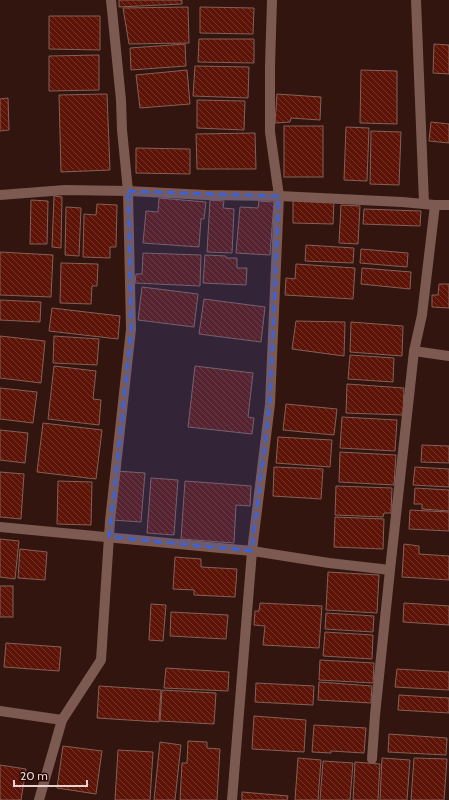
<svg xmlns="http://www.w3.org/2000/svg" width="449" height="800" font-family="Cabin,sans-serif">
<defs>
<pattern id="building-back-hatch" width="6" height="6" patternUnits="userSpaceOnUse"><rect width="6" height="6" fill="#5d1407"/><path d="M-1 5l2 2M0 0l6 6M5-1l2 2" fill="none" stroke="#74352a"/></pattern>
</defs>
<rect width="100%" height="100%" fill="#32150f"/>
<g fill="url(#building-back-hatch)" stroke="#836058">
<path d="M119,0h63v4l-63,3z"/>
<path d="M188,7l1,36 -60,1 -6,-36z"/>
<path d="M200,7l54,1 -1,26 -53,-1z"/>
<path d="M49,16h51v34l-51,-1z"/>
<path d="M199,39h55v24l-56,-1z"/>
<path d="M185,44l1,22 -55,4 -1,-22z"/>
<path d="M434,44l15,1v29l-16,-1z"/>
<path d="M99,55v35l-50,1v-35z"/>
<path d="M195,66l54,1 -1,31 -55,-2z"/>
<path d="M187,70l3,34 -50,4 -4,-33z"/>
<path d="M361,70l36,1v53l-37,-1z"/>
<path d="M107,94l3,76 -49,2 -2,-77z"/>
<path d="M277,94l44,3 -1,23 -29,-2 -1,4 -15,1z"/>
<path d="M8,98l1,32 -9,1v-32z"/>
<path d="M197,100l48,1 -1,29 -47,-2z"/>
<path d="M431,122l18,2v19l-20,-2z"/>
<rect x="284" y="126" width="39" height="51"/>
<path d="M346,127l23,1 -2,53 -23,-1z"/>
<path d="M371,131l30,1 -2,53 -29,-1z"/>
<path d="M255,133l1,36h-59l-1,-35z"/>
<path d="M136,148l54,1v25l-54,-1z"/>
<path d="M54,196l8,1 -1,51 -9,-1z"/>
<path d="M159,198l47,4 -2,17h-3l-2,28 -56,-4 3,-32 12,1z"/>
<path d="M293,199l41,1 -1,24 -40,-1z"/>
<path d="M31,200l17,1 -1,43h-17z"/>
<path d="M210,200l14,1 -1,7 11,1 -2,44 -25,-1z"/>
<path d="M259,201l15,1 -4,53 -34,-2 4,-46 18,1z"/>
<path d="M97,204l20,1 -1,42h-6v11l-27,-1 1,-43 12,1z"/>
<path d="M341,205l19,1 -2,38 -19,-1z"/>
<path d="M66,207l15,1 -2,48 -14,-1z"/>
<path d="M364,209l57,2 -1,15 -57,-2z"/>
<path d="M306,245l48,3 -1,15 -48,-2z"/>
<path d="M361,249l47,4 -1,14 -47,-4z"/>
<path d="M0,252l53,3 -2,42 -51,-2z"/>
<path d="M143,253l58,2 -1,31 -65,-3 1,-9h6z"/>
<path d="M205,255l21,1v2h11v10h10l-1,17 -43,-2z"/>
<path d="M61,263l37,1 -1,22h-5l-1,18 -31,-1z"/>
<path d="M296,264l59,4 -2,31 -68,-4 1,-17 9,1z"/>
<path d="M362,268l49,4 -1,17 -49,-5z"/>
<path d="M439,284h10v24l-17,-1v-12h6z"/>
<path d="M142,287l56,7 -4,33 -56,-7z"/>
<path d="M204,299l61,8 -4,35 -62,-8z"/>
<path d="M0,300l41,2 -1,20 -40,-2z"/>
<path d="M52,308l68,8 -2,23 -69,-8z"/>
<path d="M296,321l49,1 -1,34 -52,-7z"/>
<path d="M351,322l52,4 -1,30 -52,-4z"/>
<path d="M0,336l45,5 -4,42 -41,-5z"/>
<path d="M54,336l45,3 -2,26 -44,-2z"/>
<path d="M350,355l44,3 -1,24 -45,-3z"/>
<path d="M54,366l42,5 -3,28 8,1 -2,25 -51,-6z"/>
<path d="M195,366l58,7 -5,44 6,1 -2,16 -64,-7z"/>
<path d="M347,384l57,4 -1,27 -57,-2z"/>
<path d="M0,388l37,4 -4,31 -33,-4z"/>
<path d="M286,404l51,5 -3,26 -51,-5z"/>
<path d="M342,417l55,3 -2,31 -55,-3z"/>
<path d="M43,423l59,7 -6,49 -59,-7z"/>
<path d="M0,430l28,3 -3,30 -25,-3z"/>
<path d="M278,437l54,3 -2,27 -54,-4z"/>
<path d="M422,445l27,1v17l-28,-1z"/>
<path d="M340,452l56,3 -2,30 -55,-3z"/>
<path d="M274,467l49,2 -2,30 -48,-3z"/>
<path d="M415,467l34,2v18l-36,-2z"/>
<path d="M116,471l29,2 -4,49 -29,-2z"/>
<path d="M0,472l24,2 -3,45 -21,-2z"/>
<path d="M151,478l27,2 -4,55 -27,-2z"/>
<path d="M58,481l34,1 -1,43 -34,-1z"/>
<path d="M185,481l66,5 -1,20 -14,-1 -2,38 -53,-4z"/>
<path d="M336,486l56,2 -1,25h-7l-1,4 -48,-2z"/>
<path d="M415,488l34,2v21l-27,-2v-5h-8z"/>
<path d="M410,510l39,2v19l-40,-2z"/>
<path d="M335,517l49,2 -1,30 -49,-2z"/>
<path d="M0,539l19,2 -4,38 -15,-2z"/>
<path d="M404,544l15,2v8l30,2v24l-47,-3z"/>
<path d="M20,549l27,3 -2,28 -27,-2z"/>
<path d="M175,557l26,2v8l36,2 -2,28 -41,-2v-5l-21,-1z"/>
<path d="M328,572l51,3 -2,38 -51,-3z"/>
<rect x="0" y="586" width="13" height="31"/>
<path d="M260,603l62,3 -3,42 -56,-3 2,-19 -11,-1 1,-14h4z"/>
<path d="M404,603l45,3v19l-46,-3z"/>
<path d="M151,604l15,1 -3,36 -14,-1z"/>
<path d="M171,612l57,3 -2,24 -56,-3z"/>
<path d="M326,613l48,3 -1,16 -48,-3z"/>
<path d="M325,632l48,3 -1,24 -49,-3z"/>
<path d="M6,643l55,4 -2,24 -55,-4z"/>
<path d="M320,660l54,3 -1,20 -54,-3z"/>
<path d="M166,668l63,4 -1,19 -64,-3z"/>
<path d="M397,669l52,3v18l-54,-3z"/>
<path d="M319,682l53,4 -1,17 -53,-3z"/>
<path d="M256,683l58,3 -1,19 -58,-3z"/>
<path d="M99,686l62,4 -2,32 -62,-4z"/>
<path d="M162,690l54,3 -2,31 -54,-3z"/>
<path d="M399,695l50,3v15l-51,-3z"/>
<path d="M254,716l52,4 -2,32 -52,-3z"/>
<path d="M314,725l52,3 -2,25 -33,-2v2l-19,-1z"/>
<path d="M389,734l58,4 -1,17 -58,-3z"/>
<path d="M188,741l19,1v6l13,1 -3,51h-37l2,-37h5z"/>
<path d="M160,742l21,3 -6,55h-21z"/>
<path d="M63,746l39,5 -6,43 -39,-6z"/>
<path d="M118,750l35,2 -3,48h-35z"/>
<path d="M298,758l23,2 -3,40h-23z"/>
<path d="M382,758l28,2 -3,40h-27z"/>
<path d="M414,758l33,1 -3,41h-33z"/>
<path d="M323,761l30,2 -3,37h-30z"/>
<path d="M355,762l25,2 -2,36h-25z"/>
<path d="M0,765l26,4 -5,31h-21z"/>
<path d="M242,792l46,4 -1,4h-45z"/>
</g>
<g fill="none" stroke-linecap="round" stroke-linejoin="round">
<g stroke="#7c5951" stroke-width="10">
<path d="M416,0l8,203"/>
<path d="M0,195l65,-5 63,1 78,4 73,1 123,6 33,3h14"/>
<path d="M414,351l35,5"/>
<path d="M0,527l252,24 77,12 61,7"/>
<path d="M0,711l62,9 -23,80"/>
<path d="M62,720l39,-60 9,-139 21,-192 -3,-138 -6,-61 -1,-30 -10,-100"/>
<path d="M372,759l3,-44 15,-145 24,-219 8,-36 13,-110"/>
<path d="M232,800l20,-249 18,-147 9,-208 -9,-64v-66l2,-66"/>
</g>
</g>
<path fill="#3b62d6" fill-opacity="0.2" stroke="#3b62d6" stroke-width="3" stroke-dasharray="8 5" stroke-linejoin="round" d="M128,191l151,5 -9,208 -18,147 -143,-14 22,-208z"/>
<path d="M14 780v6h73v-6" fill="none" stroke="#e8d3ce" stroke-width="2"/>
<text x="20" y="780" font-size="12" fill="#e8d3ce" stroke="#270b06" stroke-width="3" paint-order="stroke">20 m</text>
</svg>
